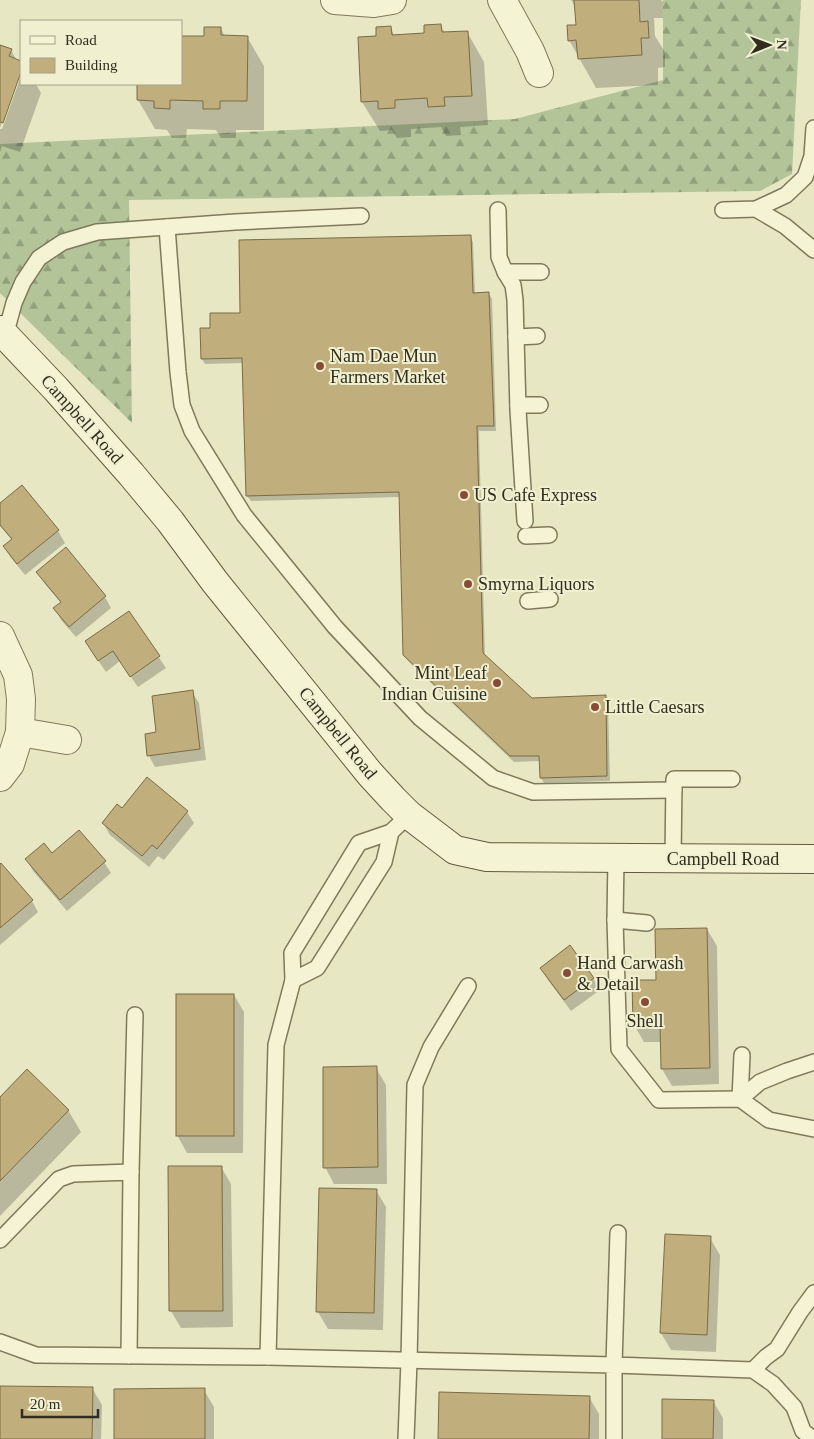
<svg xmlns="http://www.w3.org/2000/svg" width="814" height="1439" viewBox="0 0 814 1439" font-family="Georgia,serif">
	<defs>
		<pattern id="forest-firs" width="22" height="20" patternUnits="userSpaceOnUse" patternTransform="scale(1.25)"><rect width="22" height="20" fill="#b2c498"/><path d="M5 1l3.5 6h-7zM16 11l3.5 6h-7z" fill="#91a07b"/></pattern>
	</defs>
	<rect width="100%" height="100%" fill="#e8e7c3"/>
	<!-- forest -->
	<path fill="url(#forest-firs)" d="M663,0H801L792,174L760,191L129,200L132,423L0,293V144L515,119L663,80Z"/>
	<!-- shadow -->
	<g fill="#0003">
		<path d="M571,0H661L663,2V18H654L655,36L665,52V67L658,68V85L596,88L569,40L577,26L576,8Z"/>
		<path d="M440,25L445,33L467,32L484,62L488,125L460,127L461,135L446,136L441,127L411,129V137L397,138L392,130L380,131L362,102L378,37L390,28L395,36L426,34Z"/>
		<path d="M221,28L225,37H247L264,66V130H236V138H221L216,130L187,129L186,138H172L167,130L155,129L138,100V84H181L205,37Z"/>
		<path d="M0,46L11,50L17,61L21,62V75H19L0,128Z"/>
		<path d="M21,76V84H36L41,93L20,152L2,146L0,152V129H2Z"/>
		<path d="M470,236L473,242L475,294H489L492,299L496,431H479L485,657L531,700L605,696L608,702L610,781L544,783L541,778L540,761L514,762L408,661L404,655L400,497L251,501L247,496L243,363L205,364L202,359L211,329L241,314Z"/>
		<path d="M21,486L58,531L65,543L25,575L11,558L4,546L12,540L0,526V504Z"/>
		<path d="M38,572L105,597L111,608L76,637L61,620L55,608L61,603L45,584Z"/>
		<path d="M128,612L166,668L138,687L120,661L106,672L93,653Z"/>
		<path d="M192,692L199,703L206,760L155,767L149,756L158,733Z"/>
		<path d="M148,779L187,812L194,823L164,860L158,856L149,867L110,835L103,823L123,810Z"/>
		<path d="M52,855L104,862L111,873L67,911L33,871L27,859Z"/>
		<path d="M0,866L32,901L38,912L0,945Z"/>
		<path d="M707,929L717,946L719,1084L672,1086L662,1069V1042H644L634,1025L657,981Z"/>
		<path d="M541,968L593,978L600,990L571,1011L548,980Z"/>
		<path d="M234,995L244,1012L243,1153H187L177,1135Z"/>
		<path d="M376,1068L386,1085L387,1184H334L325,1167Z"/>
		<path d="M0,1099L68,1110L81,1132L0,1216Z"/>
		<path d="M221,1167L231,1184L233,1327L181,1328L171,1311L169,1168Z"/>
		<path d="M376,1190L386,1207L383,1330L328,1329L318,1312Z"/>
		<path d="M710,1238L720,1255L716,1352L671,1350L661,1333Z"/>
		<path d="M0,1387L92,1388L102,1405L101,1439H0Z"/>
		<path d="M204,1390L214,1407V1439H116Z"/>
		<path d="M589,1397L599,1414V1439H439Z"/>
		<path d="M713,1401L723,1418V1439H663Z"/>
	</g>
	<!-- building -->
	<g fill="#c1ae7d" stroke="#7b6b45">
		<path d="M574,0H639L640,22L648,21L649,38H641L642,55L578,59L576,40L568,41L567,25H576Z"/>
		<path d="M441,24L442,32L468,31L472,96L444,97L445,106L428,107L427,98L395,100V108L378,109V101L361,102L358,37L376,36V27L391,26L392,35L424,33V25Z"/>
		<path d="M204,27H221V35L248,36L247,101H220V109H203V101L170,100V109L154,108V101L137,100V84H181V36H204Z"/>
		<path d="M0,45L12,49L9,56L21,61V72L3,123L0,122Z"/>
		<path d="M471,235L473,293L489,292L494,426H477L483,653L532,698L606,695L607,776L540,778L539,756H510L403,655L399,492L246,496L242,358L201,359L200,328H210V313H240L239,240Z"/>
		<path d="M22,485L59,530L17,564L3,546L12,539L0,525V503Z"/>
		<path d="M66,547L106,596L69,627L53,608L61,602L36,572Z"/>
		<path d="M129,611L160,656L130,677L113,651L98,661L85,641Z"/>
		<path d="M193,690L200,749L147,756L145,734L156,732L152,696Z"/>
		<path d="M147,777L188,811L157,849L152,845L142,856L102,823L117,804L122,808Z"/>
		<path d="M79,830L106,861L60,900L25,859L44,843L52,853Z"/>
		<path d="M1,863L33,900L0,928V864Z"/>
		<path d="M707,928L710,1068L661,1069L660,1025L633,1026L632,980H656L655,929Z"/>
		<path d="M570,945L594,978L564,1000L540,968Z"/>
		<rect x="176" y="994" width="58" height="142"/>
		<path d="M377,1066L378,1167L323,1168V1067Z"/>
		<path d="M27,1069L69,1110L0,1181V1097Z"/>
		<path d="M168,1166H222L223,1311H169Z"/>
		<path d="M319,1188L377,1189L374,1313L316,1312Z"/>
		<path d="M665,1234L711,1236L707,1335L660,1333Z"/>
		<path d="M0,1386L93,1387L92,1439H0Z"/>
		<path d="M205,1388V1439H114V1389Z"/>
		<path d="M439,1392L590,1396L589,1439H438Z"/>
		<path d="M662,1399L714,1400L713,1439H662Z"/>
	</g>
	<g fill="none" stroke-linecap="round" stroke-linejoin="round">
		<!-- lane casing -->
		<g stroke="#7f795c" stroke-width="18">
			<g id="lane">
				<path d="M756,209L785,226L814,250"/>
				<path d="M498,210L499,257L505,272L513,285L515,300L518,410L525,521"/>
				<path d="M723,210L756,209L786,195L805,177L812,156L814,128"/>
				<path d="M167,227L178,372L182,405L192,431L244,515L335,627L420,718L493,778L533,792L674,790"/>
				<path d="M505,272H541"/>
				<path d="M5,336L14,303L23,282L39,258L63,242L97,232L235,222L361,216"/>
				<path d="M516,337L537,336"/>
				<path d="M518,405H540"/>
				<path d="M526,536L549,535"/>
				<path d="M528,601L550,599"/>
				<path d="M391,832L384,862L317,968L293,980L292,953L359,843L391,832L409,815"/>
				<path d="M616,858L615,920L619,1049L659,1100L740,1099L769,1120L814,1129"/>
				<path d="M673,859L674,779H732"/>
				<path d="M615,920L647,923"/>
				<path d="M740,1099L760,1082L787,1071L814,1062"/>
				<path d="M740,1099L742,1055"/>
				<path d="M131,1172L135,1015"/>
				<path d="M618,1233L614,1365L753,1370L773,1384L794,1407L803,1431L813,1439"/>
				<path d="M0,1240L59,1179L73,1174L131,1172L129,1356"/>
				<path d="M0,1342L36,1355L268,1357L276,1045L293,980"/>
				<path d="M268,1357L614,1365V1439"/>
				<path d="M753,1370L766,1357L777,1349L800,1312L814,1293"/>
				<path d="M406,1439L409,1361L415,1085L431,1047L468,986"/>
			</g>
		</g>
		<!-- street casing -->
		<g stroke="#7f795c" stroke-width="30">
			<g id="street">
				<path d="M335,0L374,3L392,0"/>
				<path d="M502,0L530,51L539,73"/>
				<path d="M0,636L18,675L21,699L20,732L10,764L0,777"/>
				<path d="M20,732L67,740"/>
			</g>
		</g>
		<!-- secondary casing -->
		<g stroke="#615a3f" stroke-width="30">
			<path id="secondary" d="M0,330L56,389L131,474L170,521L215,582L370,774L393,799L409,815L455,850L487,857L814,859"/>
		</g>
		<!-- lane -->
		<use href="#lane" stroke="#f4f4d4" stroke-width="15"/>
		<!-- street -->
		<use href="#street" stroke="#f4f4d4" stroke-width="28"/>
		<!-- secondary -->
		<use href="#secondary" stroke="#f4f4d4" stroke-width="28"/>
	</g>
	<!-- markers -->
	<g fill="#874c33" stroke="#f0f0d1" stroke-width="2">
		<circle cx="320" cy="366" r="5"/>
		<circle cx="464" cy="495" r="5"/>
		<circle cx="468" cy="584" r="5"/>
		<circle cx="497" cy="683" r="5"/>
		<circle cx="595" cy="707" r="5"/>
		<circle cx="567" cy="973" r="5"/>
		<circle cx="645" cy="1002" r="5"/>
	</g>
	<g text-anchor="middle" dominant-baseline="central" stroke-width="4" stroke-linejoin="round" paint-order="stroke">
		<!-- poi labels -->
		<g font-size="18" fill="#312d1e" stroke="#f0f0d1" text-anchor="start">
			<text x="330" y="356">Nam Dae Mun<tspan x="330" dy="21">Farmers Market</tspan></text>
			<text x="474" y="495">US Cafe Express</text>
			<text x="478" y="584">Smyrna Liquors</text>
			<text x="487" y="673" text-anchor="end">Mint Leaf<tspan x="487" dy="21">Indian Cuisine</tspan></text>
			<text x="605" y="707">Little Caesars</text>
			<text x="577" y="963">Hand Carwash<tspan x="577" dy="21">&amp; Detail</tspan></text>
			<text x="645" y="1021" text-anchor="middle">Shell</text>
		</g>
		<!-- street labels -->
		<g font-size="18" fill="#312d1e" stroke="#f0f0d1">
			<text transform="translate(82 419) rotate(48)">Campbell Road</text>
			<text transform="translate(338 733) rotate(51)">Campbell Road</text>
			<text x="723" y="859">Campbell Road</text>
		</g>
	</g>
	<!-- legend -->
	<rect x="20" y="20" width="162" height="65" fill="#f0f0d1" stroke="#a4a289"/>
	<rect x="30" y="36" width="25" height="8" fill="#f4f4d4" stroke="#a4a289"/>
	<text x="65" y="45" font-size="15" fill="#312d1e">Road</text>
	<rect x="30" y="58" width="25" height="15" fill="#c1ae7d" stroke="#a4a289"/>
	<text x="65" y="70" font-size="15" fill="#312d1e">Building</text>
	<!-- north arrow -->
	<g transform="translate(769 45) rotate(89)" stroke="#f0f0d1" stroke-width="4" paint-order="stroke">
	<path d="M0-4L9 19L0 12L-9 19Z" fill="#312d1e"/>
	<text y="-8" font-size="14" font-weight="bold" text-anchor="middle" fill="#312d1e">N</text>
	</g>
	<!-- scale -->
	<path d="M22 1409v8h76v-8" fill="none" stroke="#312d1e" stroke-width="2.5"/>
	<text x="30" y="1409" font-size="15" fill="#312d1e" stroke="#f0f0d1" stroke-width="4" paint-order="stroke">20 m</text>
</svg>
